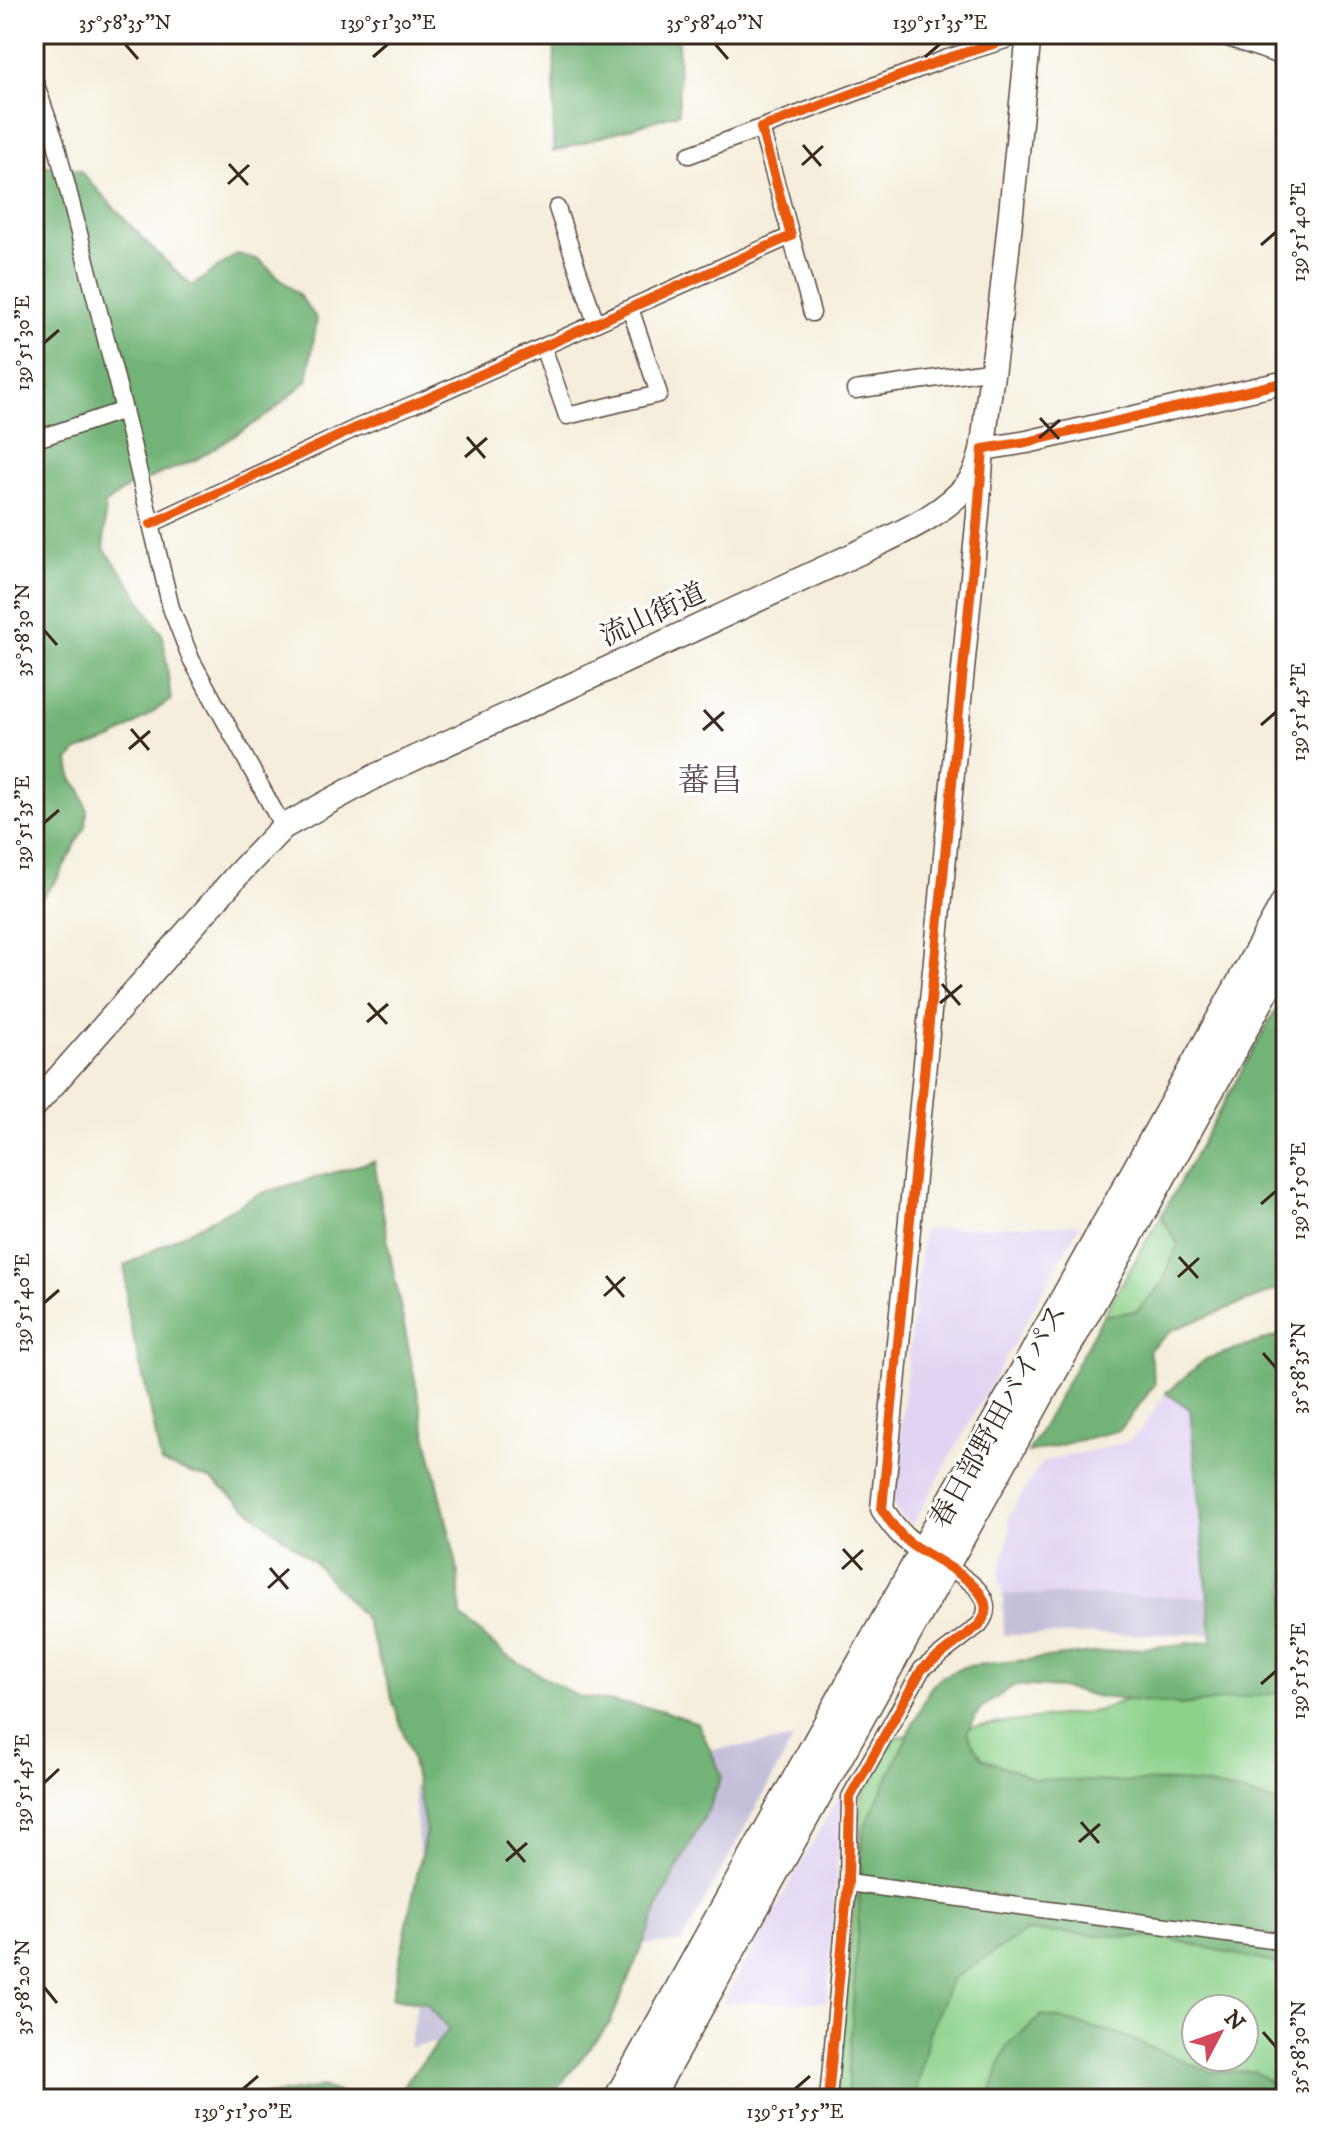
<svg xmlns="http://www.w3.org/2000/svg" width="1320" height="2133" viewBox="0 0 1320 2133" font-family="'IM FELL DW Pica','Noto Serif JP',serif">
	<rect width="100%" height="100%" fill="#fff"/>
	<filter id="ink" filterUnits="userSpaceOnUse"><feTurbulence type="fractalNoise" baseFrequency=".0125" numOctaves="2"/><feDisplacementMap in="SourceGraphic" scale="16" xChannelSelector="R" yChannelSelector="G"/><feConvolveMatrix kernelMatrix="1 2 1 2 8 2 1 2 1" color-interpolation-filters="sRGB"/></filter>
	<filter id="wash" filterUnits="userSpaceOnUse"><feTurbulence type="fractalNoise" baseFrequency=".006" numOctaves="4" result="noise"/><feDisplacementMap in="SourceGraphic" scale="32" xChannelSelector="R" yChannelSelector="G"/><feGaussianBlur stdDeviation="1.8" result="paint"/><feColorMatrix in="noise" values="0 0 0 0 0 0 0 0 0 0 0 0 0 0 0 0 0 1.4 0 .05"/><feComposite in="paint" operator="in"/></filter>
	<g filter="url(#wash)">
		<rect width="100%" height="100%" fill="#f5eedc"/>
		<!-- built -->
		<g fill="#e2d4f3">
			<path d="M1080,1224L913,1524L906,1520L898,1513L894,1506L893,1493L923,1229Z"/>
			<path d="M1166,1393L1190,1409L1208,1597L1003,1594L999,1577L1010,1531L1008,1518L1035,1472L1043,1462L1128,1442L1141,1430Z"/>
			<path d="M842,1790L827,2002L723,2003Z"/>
		</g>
		<!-- industrial -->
		<g fill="#c5c0da">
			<path d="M1003,1594L1208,1597L1212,1634L1004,1635Z"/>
			<path d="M793,1740L682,1942L466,1955L456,2040L409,2047L428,1944L413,1786Z"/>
		</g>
		<!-- green -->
		<g fill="#8dd28b" stroke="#647e54" stroke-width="2" fill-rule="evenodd">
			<path d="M1161,1216L1178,1244L1162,1284L1137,1311L1103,1316Z"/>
			<path d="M1286,1638V1933L860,1877L858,1875L862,1796L895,1737L1097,1711Z"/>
			<path d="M862,1893L1286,1945V2099H836L855,1898ZM1196,2009H1244V2057H1196Z"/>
		</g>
		<!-- forest -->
		<g fill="#72b477" stroke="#566f4a" stroke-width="2">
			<path d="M555,34H678L679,113L553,152Z"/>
			<path d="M43,165L80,171L150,246L192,286L237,254L259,260L298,294L317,319L307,381L269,414L197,459L128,487L105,505L104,548L133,588L163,636L171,700L114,738L77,751L69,761L72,779L81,790L87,811L86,825L56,881L34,906V169Z"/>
			<path d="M1275,1011L1286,1018V1286L1172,1330L1149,1350L1155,1384L1120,1430L1028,1453L1103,1316L1137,1311L1162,1284L1178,1244L1161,1216Z"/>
			<path d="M374,1161L391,1260L424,1425L457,1565L461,1617L504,1654L577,1696L661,1710L698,1723L722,1776L709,1808L664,1893L610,2023L549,2099H392L449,2029L426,2003L392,1998L426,1831L411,1756L366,1620L314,1562L212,1480L161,1463L149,1402L127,1311L125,1265L262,1193Z"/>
			<path d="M1286,1333V1692L1182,1705L1100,1697L1061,1688L1015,1685L980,1709L967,1733L982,1758L1035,1779L1113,1782L1178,1781L1228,1789L1286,1805V1966L1169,1939L1027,1931L952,1979L929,2033L915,2099H847L864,1828L930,1688L941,1677L966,1666L1212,1641L1190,1409L1166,1393L1206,1359Z"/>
			<path d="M1042,2015L1116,2033L1210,2072L1254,2071L1286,2094V2099H989L1006,2047Z"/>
			<path d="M322,2087L358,2099H250L252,2097Z"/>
		</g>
	</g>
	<g filter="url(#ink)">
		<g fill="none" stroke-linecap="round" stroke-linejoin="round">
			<!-- street casing -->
			<g stroke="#57473a" stroke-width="19">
				<g id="street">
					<path d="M1082,34L1225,37L1286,58"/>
					<path d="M34,79L56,143L124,410L171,608L191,659L283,827"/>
					<path d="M689,155L761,128"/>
					<path d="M557,208L596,323"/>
					<path d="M791,236L812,313"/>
					<path d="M543,347L567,416L659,394L630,308"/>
					<path d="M855,390L994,370"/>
					<path d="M34,440L124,410"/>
					<path d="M151,524L356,428L426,399L791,236L761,128L948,58L1025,34"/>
					<path d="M848,1883L1286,1942"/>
					<path d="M828,2099L848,1883L850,1797L922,1669L979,1625C1001,1598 966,1578 945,1565"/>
				</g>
			</g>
			<!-- secondary casing -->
			<g stroke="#57473a" stroke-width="25">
				<path id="secondary" d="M936,1560C909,1542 900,1537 882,1509L978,514L983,449L1027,442L1286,382"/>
			</g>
			<!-- primary casing -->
			<g stroke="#57473a" stroke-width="27">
				<path id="primary" d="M34,1106L240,872L283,827L376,776L871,547C904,531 944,514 968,484C985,462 984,430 988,403C1006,280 1016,157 1029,34"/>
			</g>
			<!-- highway casing -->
			<g stroke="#57473a" stroke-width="31">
				<g id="highway">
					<path d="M618,2099L1286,902"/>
					<path d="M648,2099L1286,953"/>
				</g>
			</g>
			<!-- street -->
			<use href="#street" stroke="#fff" stroke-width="16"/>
			<!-- secondary -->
			<use href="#secondary" stroke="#fff" stroke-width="22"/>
			<!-- primary -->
			<use href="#primary" stroke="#fff" stroke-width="24"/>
			<!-- highway -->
			<use href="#highway" stroke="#fff" stroke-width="28"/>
			<!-- cycleway casing -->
			<g stroke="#fff" stroke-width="15">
				<g id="cycleway">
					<path d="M151,524L356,428L426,399L791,236L761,128L948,58L1025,34"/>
					<path d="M828,2099L848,1883L850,1797L922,1669L979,1625C1008,1590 933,1560 910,1543C898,1534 890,1522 882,1509L978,514L983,449L1027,442L1286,382"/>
				</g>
			</g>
			<!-- cycleway -->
			<use href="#cycleway" stroke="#e8590c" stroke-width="10"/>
		</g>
	</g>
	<!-- ticks -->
	<path fill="none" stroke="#3b2a1e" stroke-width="3" d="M125,44L138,59M715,44L728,59M373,57L388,44M925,57L940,44M803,145L821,166M229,164L248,185M802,165L823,146M228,184L249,165M1261,245L1276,232M44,343L59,330M1040,418L1059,439M467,437L485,458M1039,438L1060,420M465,457L487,438M44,630L57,645M704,710L723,731M1261,725L1276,712M131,729L149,750M703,730L724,712M129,749L150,731M44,823L59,810M942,984L960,1005M368,1003L387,1024M940,1003L962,985M367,1022L388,1004M1261,1204L1276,1191M1179,1257L1198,1278M606,1276L624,1297M1178,1277L1199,1258M604,1296L625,1277M44,1303L59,1290M1263,1353L1276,1368M843,1549L862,1570M270,1568L288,1589M842,1569L863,1550M268,1588L289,1569M1261,1684L1276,1671M44,1783L59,1769M1081,1822L1099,1843M507,1841L525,1862M1079,1842L1100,1824M506,1861L527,1843M44,1987L57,2003M1263,2032L1276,2047M243,2089L258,2076M795,2089L810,2076"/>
	<g text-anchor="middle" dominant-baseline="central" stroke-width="6" stroke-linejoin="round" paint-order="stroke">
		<!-- street labels -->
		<g font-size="28" fill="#3b2a1e" stroke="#fff">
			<text transform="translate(653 615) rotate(-25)">流山街道</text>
			<text transform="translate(999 1416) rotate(-61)">春日部野田バイパス</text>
		</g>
		<!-- quarter labels -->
		<g font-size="32" fill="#65515a" stroke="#fff">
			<text x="710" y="782">蕃昌</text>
		</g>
	</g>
	<!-- margin -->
	<rect width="1320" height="2133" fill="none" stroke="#fff" stroke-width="88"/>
	<!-- north arrow -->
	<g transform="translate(1220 2033) rotate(49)"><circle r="38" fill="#ffffff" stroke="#b1aaa5" stroke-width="2"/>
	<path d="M0-6L14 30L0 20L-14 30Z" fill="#d1495b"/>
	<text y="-12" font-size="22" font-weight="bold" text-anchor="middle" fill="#3b2a1e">N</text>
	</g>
	<rect x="44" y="44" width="1232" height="2045" fill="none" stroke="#3b2a1e" stroke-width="3"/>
	<g font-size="20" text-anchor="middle" fill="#3b2a1e">
		<text x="125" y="29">35°58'35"N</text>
		<text x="388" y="29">139°51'30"E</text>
		<text x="715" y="29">35°58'40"N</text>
		<text x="940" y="29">139°51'35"E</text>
		<text transform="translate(1298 232) rotate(-90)" y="7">139°51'40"E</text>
		<text transform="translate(22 343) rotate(-90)" y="7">139°51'30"E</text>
		<text transform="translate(22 630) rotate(-90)" y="7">35°58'30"N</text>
		<text transform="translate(1298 712) rotate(-90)" y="7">139°51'45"E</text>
		<text transform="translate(22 823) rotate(-90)" y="7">139°51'35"E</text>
		<text transform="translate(1298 1191) rotate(-90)" y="7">139°51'50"E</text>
		<text transform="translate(22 1303) rotate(-90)" y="7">139°51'40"E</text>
		<text transform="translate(1298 1368) rotate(-90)" y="7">35°58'35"N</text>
		<text transform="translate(1298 1671) rotate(-90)" y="7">139°51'55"E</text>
		<text transform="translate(22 1783) rotate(-90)" y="7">139°51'45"E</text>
		<text transform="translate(22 1987) rotate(-90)" y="7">35°58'20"N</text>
		<text transform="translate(1298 2047) rotate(-90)" y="7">35°58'30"N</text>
		<text x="243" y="2118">139°51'50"E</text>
		<text x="795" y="2118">139°51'55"E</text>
	</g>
</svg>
